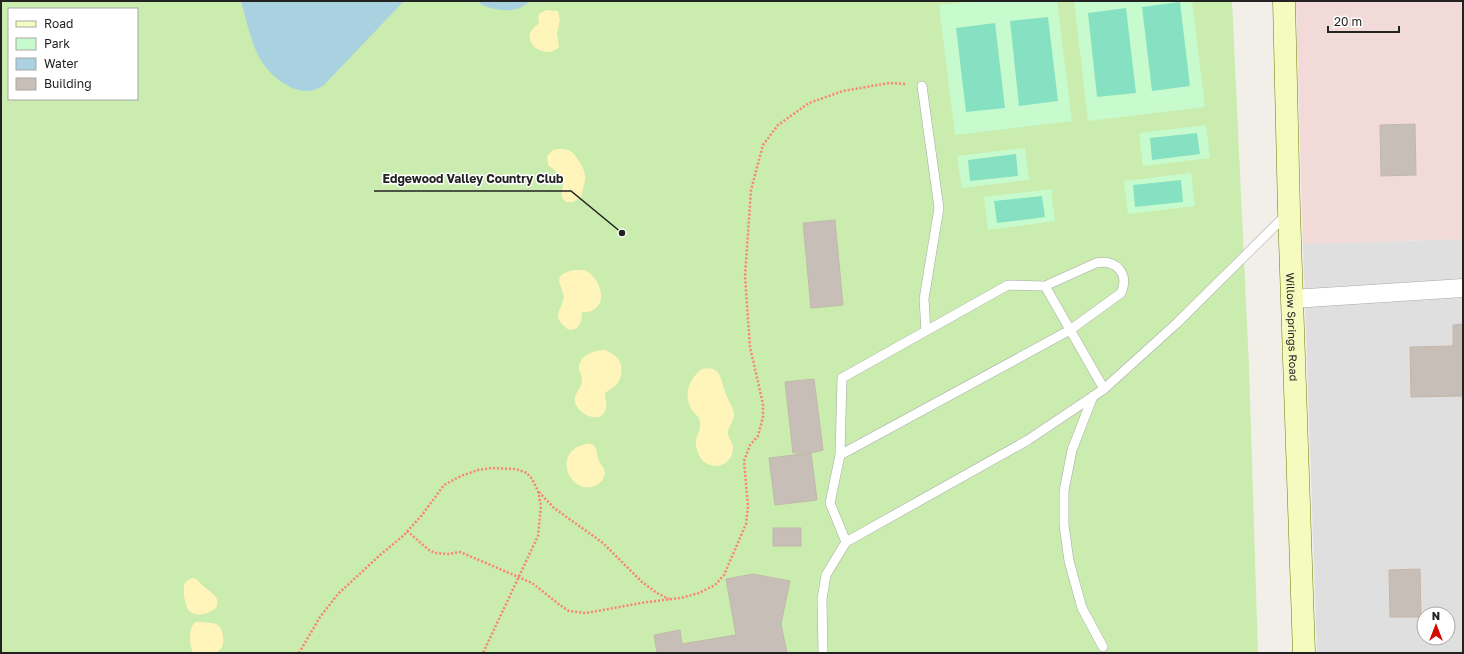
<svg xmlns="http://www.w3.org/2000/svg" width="1464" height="654" viewBox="0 0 1464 654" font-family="'Golos Text',sans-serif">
	<rect width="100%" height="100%" fill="#f2efe9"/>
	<!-- residential -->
	<path fill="#e0dfdf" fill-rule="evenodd" d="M1463,239V653H1317L1303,244ZM1424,614H1448V638H1424Z"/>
	<!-- commercial -->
	<path fill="#f2dad8" d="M1296,1H1463V239L1303,244Z"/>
	<!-- grass -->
	<path fill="#caecaf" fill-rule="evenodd" d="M1,1H1232L1249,367L1258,653H1ZM9,9H137V99H9Z"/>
	<!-- sand -->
	<g fill="#fff4ba">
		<path d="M546,10L558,11L560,21L557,33L559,47C548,59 526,47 530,33C532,29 536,26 539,23L538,17L540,13Z"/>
		<path d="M557,149C561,149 567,149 570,151C575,153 585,169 585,175C586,181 582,190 581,197L573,202H566L562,198C561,191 564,185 563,177L548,165L547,156L553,150Z"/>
		<path d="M574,270C577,270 581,270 584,270C599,275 610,304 591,311C589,312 585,312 582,312L581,322L577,328C572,330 569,331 565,327C552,315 561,311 564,297C561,283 551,275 574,270Z"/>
		<path d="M605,350C610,352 616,356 619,360C623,366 622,380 616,385C613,388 609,390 605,393C605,399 608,405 605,411C599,425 577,413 575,402C573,393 583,387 582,379C582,374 578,371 579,367C580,355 595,350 605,350Z"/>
		<path d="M702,369C723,364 721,384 727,397C729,403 735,409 734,417C733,421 729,426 728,431C727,437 733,442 733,448C733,461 721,469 710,465C700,462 695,450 696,440C697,435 701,428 700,422C700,417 695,414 692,410C683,396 689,378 702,369Z"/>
		<path d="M586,444C598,442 596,453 599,461C600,464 603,466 604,469C607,478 600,485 591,487C570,492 551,452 586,444Z"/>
		<path d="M193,578C198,579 199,582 203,586C210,592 222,597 216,608C210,613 197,618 189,611C186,608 185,600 184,596C184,592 183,587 185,583C187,580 190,579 193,578Z"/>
		<path d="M195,622C201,622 213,622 218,625C223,629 225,642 222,647C221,649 218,651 217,652L193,653C189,644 188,630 195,622Z"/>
	</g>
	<!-- park -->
	<g fill="#c7fbcd">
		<path d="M974,1H1057L1072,121L955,135L939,5Z"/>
		<path d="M1074,1H1192L1205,107L1088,121Z"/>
		<path d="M1206,125L1210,158L1143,166L1139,133Z"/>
		<path d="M1025,148L1029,180L962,188L957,156Z"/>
		<path d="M1191,173L1195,206L1128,214L1124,181Z"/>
		<path d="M1051,189L1055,221L988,230L984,197Z"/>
	</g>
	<!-- pitch -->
	<g fill="#86e1c2">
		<path d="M1180,2L1190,86L1152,91L1142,7Z"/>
		<path d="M1126,8L1136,93L1097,97L1088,13Z"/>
		<path d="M1048,17L1058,101L1019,106L1010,21Z"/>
		<path d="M995,23L1005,108L966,112L956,28Z"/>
		<path d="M1197,133L1200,154L1152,160L1150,138Z"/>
		<path d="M1016,154L1018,176L970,181L968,160Z"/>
		<path d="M1181,180L1183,202L1135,207L1133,185Z"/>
		<path d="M1042,196L1045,217L997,223L994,201Z"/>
	</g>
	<!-- water -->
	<g fill="#a9d1e0">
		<path d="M241,1H404L323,86C318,88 313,91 308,91C287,91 267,73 258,55C250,38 246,19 241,1Z"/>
		<path d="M477,1H530C526,4 521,8 517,9C505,12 485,9 477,1Z"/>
	</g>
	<!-- building -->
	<g fill="#c7bfb7" stroke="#c4b7aa">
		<path d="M1415,124L1416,175L1381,176L1380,125Z"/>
		<path d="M835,220L843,305L811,308L803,223Z"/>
		<path d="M1463,324V396L1411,397L1410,347L1453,346V325Z"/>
		<path d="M814,379L823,450L811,453H793L785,382Z"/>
		<path d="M811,453L817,500L775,505L769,458Z"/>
		<rect x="773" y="528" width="28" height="18"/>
		<path d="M1420,569L1421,617H1390L1389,570Z"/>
		<path d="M753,574L790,581L781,624L787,653H657L654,635L680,630L682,644L736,635L726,579Z"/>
	</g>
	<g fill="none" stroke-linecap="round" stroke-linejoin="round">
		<!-- lane casing -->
		<g stroke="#a9a9a9" stroke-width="10">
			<g id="lane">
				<path d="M922,86L939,208L924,299L926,331"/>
				<path d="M1045,286L1096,263C1116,259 1130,274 1121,293L1070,330L840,455L842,378L1008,285L1045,286L1104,389"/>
				<path d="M1093,396L1072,450L1064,491V525L1069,561L1082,608L1103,647"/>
				<path d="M840,455L830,503L846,542"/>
				<path d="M823,653L822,599L826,575L846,542L1028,440L1104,389L1177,323L1287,214"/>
			</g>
		</g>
		<!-- street casing -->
		<g stroke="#a9a9a9" stroke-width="19">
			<path id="street" d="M1292,299L1463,288"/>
		</g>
		<!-- secondary casing -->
		<g stroke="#6c7f03" stroke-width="23">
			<g id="secondary">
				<path id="s1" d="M1284,1L1289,211L1304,653"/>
			</g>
		</g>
		<!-- path -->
		<g stroke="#fc836f" stroke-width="2.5" stroke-dasharray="2 2" stroke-linecap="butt">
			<path d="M539,492L554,508L603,543L642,582L657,593L669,599"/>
			<path d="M407,531L429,550L435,553L448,554L460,552L486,563L532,583L560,605L569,611L586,613L647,602L681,598L699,593L715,585L724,575L746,524L748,506L744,461L750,445L758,436L763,417V404L750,347L745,276L751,190L763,145L778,125L809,103L843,91L889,83L906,84"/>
			<path d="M299,653L320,617L338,594L380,555L403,536L422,515L444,485L461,476L478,470L492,468L516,469L527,473L532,479L538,491L541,506L538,536L483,653"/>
		</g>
		<!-- lane -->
		<use href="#lane" stroke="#fff" stroke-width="9"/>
		<!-- street -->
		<use href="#street" stroke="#fff" stroke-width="18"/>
		<!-- secondary -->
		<use href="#secondary" stroke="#f5fbbe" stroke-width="22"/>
	</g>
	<g text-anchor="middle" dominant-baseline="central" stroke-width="3" stroke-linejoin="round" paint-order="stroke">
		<!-- street labels -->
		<g font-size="11" fill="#222" stroke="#fff">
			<text stroke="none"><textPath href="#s1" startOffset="326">Willow Springs Road</textPath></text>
		</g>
	</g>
	<!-- callouts -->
	<path fill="none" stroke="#222" stroke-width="1.5" d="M622 233L571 191H374"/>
	<circle fill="#222" stroke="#fff" stroke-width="1.5" cx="622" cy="233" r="4"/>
	<g font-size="12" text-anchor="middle" font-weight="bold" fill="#222" stroke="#fff" stroke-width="3" stroke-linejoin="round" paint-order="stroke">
		<text x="473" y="183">Edgewood Valley Country Club</text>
	</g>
	<!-- border -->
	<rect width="1464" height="654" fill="none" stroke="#222222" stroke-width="4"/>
	<!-- legend -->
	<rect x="8" y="8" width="130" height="92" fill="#ffffff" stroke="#a7a7a7"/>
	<rect x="16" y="21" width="20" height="6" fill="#f5fbbe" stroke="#a7a7a7"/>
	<text x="44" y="28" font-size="12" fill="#222222">Road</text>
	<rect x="16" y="38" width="20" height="12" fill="#c7fbcd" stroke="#a7a7a7"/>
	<text x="44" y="48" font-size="12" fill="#222222">Park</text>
	<rect x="16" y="58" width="20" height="12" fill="#a9d1e0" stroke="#a7a7a7"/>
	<text x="44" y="68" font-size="12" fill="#222222">Water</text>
	<rect x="16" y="78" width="20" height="12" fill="#c7bfb7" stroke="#a7a7a7"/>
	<text x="44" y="88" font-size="12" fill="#222222">Building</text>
	<!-- north arrow -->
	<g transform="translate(1436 626)"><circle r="19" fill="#ffffff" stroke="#a7a7a7"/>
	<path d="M0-3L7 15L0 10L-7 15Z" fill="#d40900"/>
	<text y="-6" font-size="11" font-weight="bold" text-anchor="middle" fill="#222222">N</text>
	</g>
	<!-- scale -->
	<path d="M1328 26v6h71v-6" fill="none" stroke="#222222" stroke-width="2"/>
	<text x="1334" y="26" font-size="12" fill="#222222" stroke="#ffffff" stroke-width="3" paint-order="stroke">20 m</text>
</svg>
